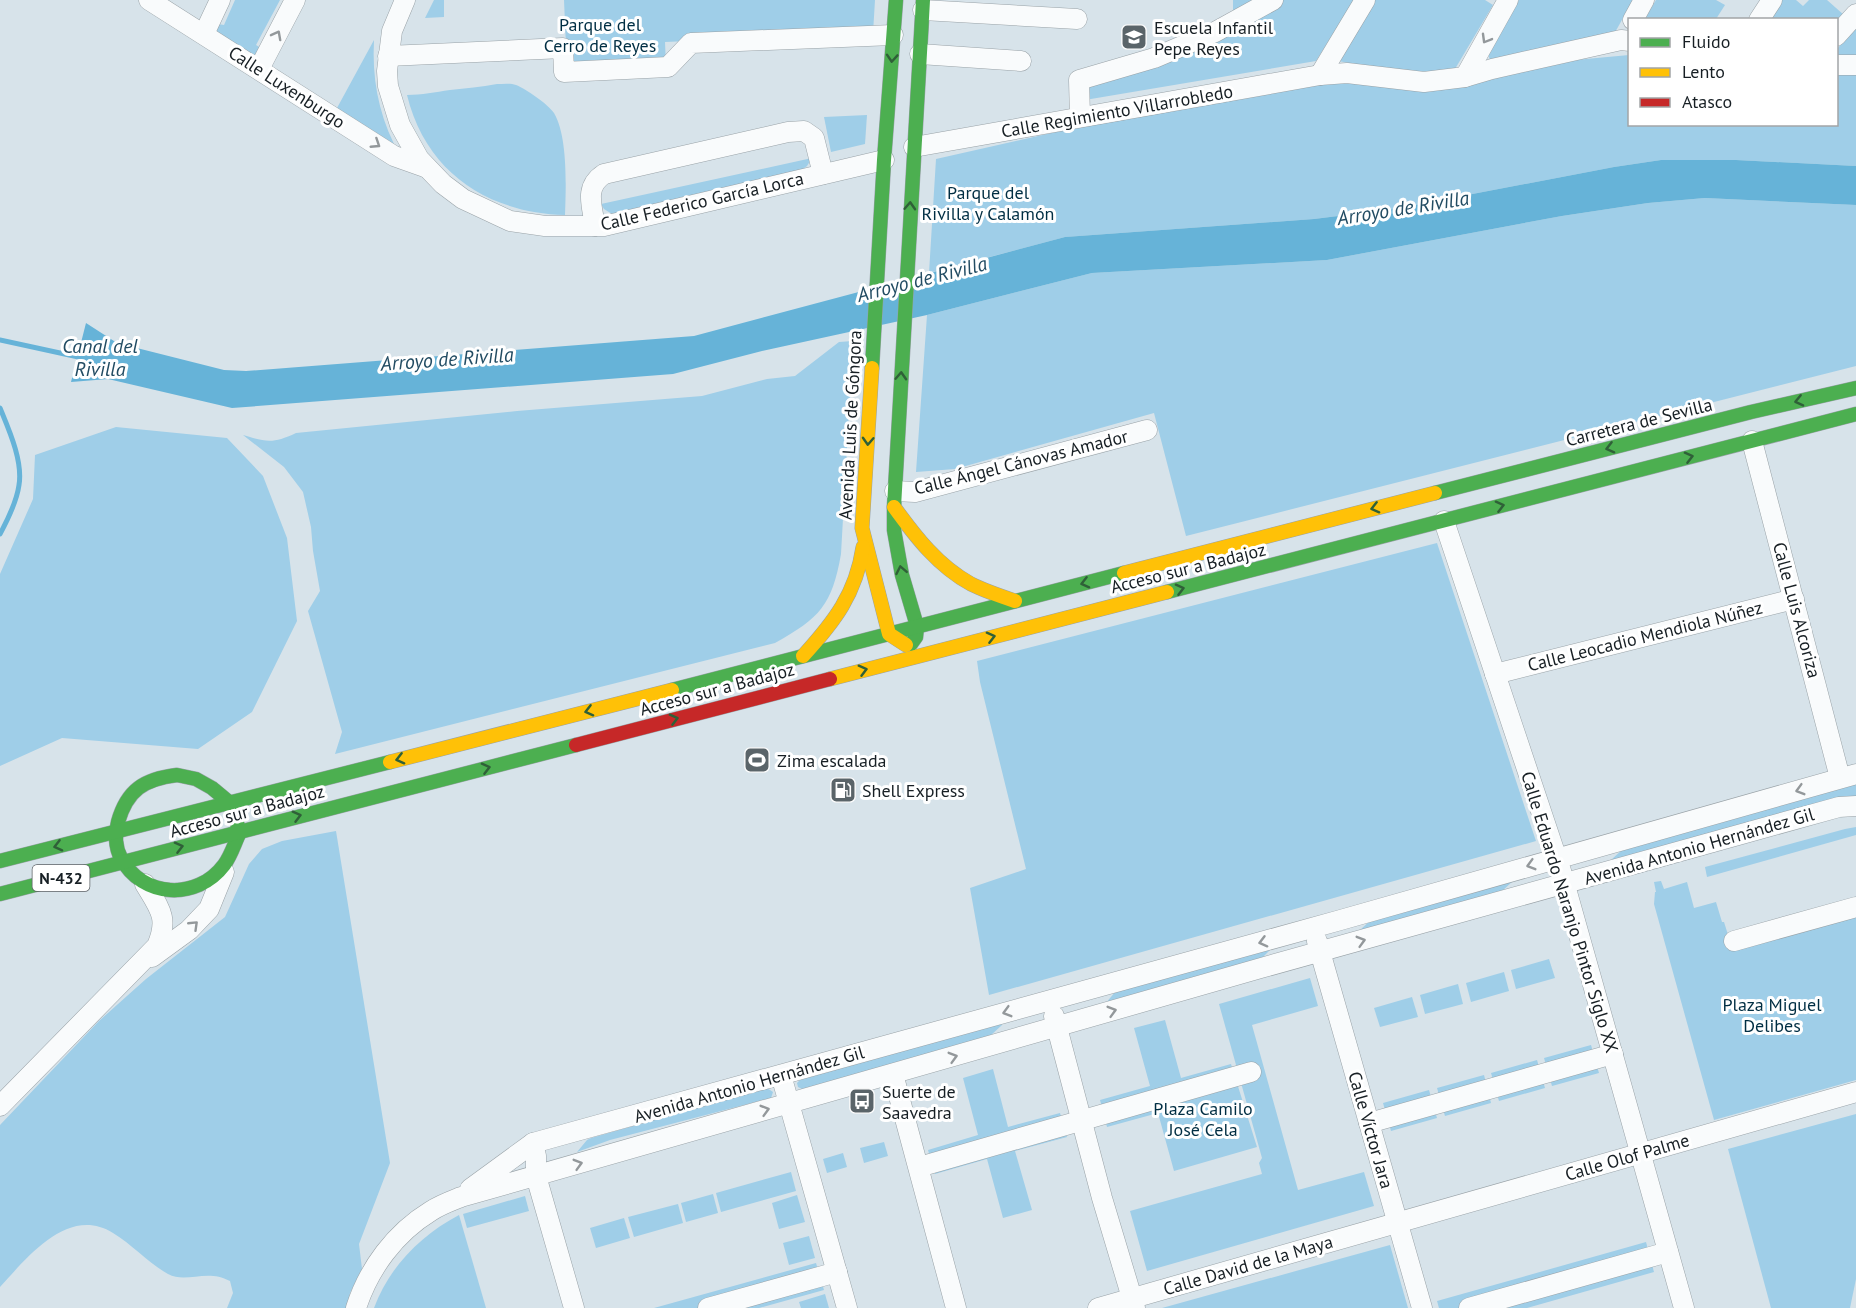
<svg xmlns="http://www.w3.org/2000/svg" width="1856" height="1308" viewBox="0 0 1856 1308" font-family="'PT Sans',sans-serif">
	<rect width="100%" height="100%" fill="#d7e3ea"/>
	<!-- green -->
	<g fill="#9fcee8">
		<path d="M235,0H280L256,45L261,48L256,59L217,38L214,29L218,24L224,25Z"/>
		<path d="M434,0H444V17L425,18Z"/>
		<path d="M564,0H875L873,33L665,42L666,66L567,70Z"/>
		<path d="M1233,0H1354L1316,61L1079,101L1082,72C1134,57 1184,38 1233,12Z"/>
		<path d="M1375,0H1485L1493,5L1452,74L1389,70L1338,61Z"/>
		<path d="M1519,0H1633L1613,36L1490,60L1488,54L1489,51Z"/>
		<path d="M1656,0H1716L1725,5L1716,19H1645Z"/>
		<path d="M1781,0H1796L1803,6L1809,0H1827L1844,15L1837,23L1836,20H1769Z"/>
		<path d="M1856,27V59L1837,56V49Z"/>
		<path d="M374,40C372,77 378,111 394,144L337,108Z"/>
		<path d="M1629,55L1630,124H1836L1837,72L1856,73V166L1736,160H1661L1614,167L1394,209L1314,219L1065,237L929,273L936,159L1060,131L1326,83Z"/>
		<path d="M497,84C503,84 510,83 516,85C526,89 548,104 554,113C568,137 566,187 565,215C489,213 426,173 407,95C422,95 435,92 450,90C466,88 481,87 497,84Z"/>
		<path d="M867,115L865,144L831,152L824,117Z"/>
		<path d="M812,158L807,166L803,169L612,214L604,209L601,204Z"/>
		<path d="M1705,198L1856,205V366L1186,536L1154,413L955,469L916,472L927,315L1092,273L1327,260L1562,216L1648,203Z"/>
		<path d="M853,341L841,554C832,605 820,618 775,643L335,754L342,732L308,611L320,591L313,551L311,527L303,492L284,467L243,435C266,442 273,444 296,433L517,411L702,396L767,379L795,376L839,342Z"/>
		<path d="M116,427L227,438L263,476L287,538L297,621L252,712L198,749L62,738L0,766V574L33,499L35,455Z"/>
		<path d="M1437,543L1536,841L989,995L970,888L1026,869L980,682L977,661Z"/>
		<path d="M1856,783V798L1612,861V859L1622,850Z"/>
		<path d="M1856,827V835L1707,877L1705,867L1845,829Z"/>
		<path d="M336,831L390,1163L359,1244L362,1269L350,1293L347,1308H227L233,1293L230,1281C206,1268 187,1284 168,1274C148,1263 133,1245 113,1233C68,1205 27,1258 0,1287V1125L99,1021L146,979L225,917L249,864L262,849L282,841Z"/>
		<path d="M1513,881L1501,892L1361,932L1360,930L1371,920Z"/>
		<path d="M1661,881L1664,889L1687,882L1694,908L1716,902L1722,922H1724L1729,938L1856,903V1080L1714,1120L1654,904L1655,892H1656L1654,882Z"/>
		<path d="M1272,948L1261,959L1106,1003L1115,992Z"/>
		<path d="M1549,959L1555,978L1516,989L1511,970Z"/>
		<path d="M1504,972L1509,991L1471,1002L1466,983Z"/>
		<path d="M1310,978L1318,1006L1252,1025L1298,1190L1364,1172L1374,1206L1147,1271L1130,1211L1262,1174L1259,1163L1262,1158L1219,1004Z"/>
		<path d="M1458,984L1463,1004L1425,1014L1420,995Z"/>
		<path d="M1412,997L1418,1017L1380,1027L1374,1008Z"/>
		<path d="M1165,1020L1181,1078L1231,1064L1257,1147L1174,1171L1158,1113L1107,1127L1100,1100L1150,1086L1134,1028Z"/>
		<path d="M1001,1023L1002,1025L990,1036L802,1089L798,1087L797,1083L800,1080Z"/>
		<path d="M1591,1045L1599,1073L1552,1086L1544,1058Z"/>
		<path d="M1537,1060L1545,1088L1499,1101L1491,1073Z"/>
		<path d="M993,1069L1008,1127L1060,1113L1067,1137L1015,1151L1032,1210L1003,1218L987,1159L935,1174L928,1150L978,1135L963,1078Z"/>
		<path d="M1484,1075L1491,1103L1445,1116L1437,1088Z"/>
		<path d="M767,1088L773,1092L771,1098L610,1140L577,1152L587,1140L591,1138Z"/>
		<path d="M1429,1090L1437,1118L1391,1131L1383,1103Z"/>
		<path d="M1856,1114V1279L1850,1308H1771L1728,1149Z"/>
		<path d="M884,1142L888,1156L864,1163L860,1148Z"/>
		<path d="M843,1153L847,1167L827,1173L823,1159Z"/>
		<path d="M791,1172L796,1191L721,1212L716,1193Z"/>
		<path d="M713,1194L718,1213L686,1222L681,1203Z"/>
		<path d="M797,1195L805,1222L779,1229L772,1203Z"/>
		<path d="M525,1196L529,1211L467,1228L463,1214Z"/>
		<path d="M678,1204L683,1223L634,1237L628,1217Z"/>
		<path d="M459,1215L486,1308H374C389,1267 421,1235 459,1215Z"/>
		<path d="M624,1218L630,1238L596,1248L590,1228Z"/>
		<path d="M809,1236L815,1258L789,1265L783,1243Z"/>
		<path d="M1646,1242L1654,1272L1527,1308H1439L1437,1301Z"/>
		<path d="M1390,1245L1408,1308H1162Z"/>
		<path d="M816,1263L824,1290L759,1308H654Z"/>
		<path d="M825,1294L829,1308H801L799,1302Z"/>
	</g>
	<!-- water -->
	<path fill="#66b3d8" d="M1661,160H1736L1856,166V205L1705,198L1648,203L1562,216L1327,260L1092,273L927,315L762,351L673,374L232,408L108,379L71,382L86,323L117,343L224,370L246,371L694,336L1065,237L1314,219L1394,209L1614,167Z"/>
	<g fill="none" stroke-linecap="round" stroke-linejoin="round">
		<!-- stream -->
		<g stroke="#66b3d8" stroke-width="5">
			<path d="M0,340L83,358"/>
			<path d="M0,408C9,430 23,461 19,485C17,500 7,521 0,534"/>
		</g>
		<!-- street casing -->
		<g stroke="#99a2a7" stroke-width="21">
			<g id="street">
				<path d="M149,0L394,156L425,167"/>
				<path d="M405,0L392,31L387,71L388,86L400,125L419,159L443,184L463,199L510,221L545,226H604L884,160"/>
				<path d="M923,10L1077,19"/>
				<path d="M1633,20L1644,0"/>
				<path d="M1759,20L1772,0"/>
				<path d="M204,34L220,0"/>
				<path d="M1836,36L1856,14"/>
				<path d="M920,54L1021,61"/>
				<path d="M388,56L563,48L564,72L668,67L691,43L893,35"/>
				<path d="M1836,65H1856"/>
				<path d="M259,69L295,0"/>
				<path d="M1320,75L1365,0"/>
				<path d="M1465,77L1508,0"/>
				<path d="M1080,117L1079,80L1154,58L1215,32L1273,0"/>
				<path d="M914,147L1320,75L1347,73L1424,82L1465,77L1492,69L1621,40L1630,41"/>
				<path d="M595,226C592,205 584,187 604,174L788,132L804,131L814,138L823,174"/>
				<path d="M1752,441L1840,778"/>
				<path d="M895,491L915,492L1147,430"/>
				<path d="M1444,521L1561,871L1684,1308"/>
				<path d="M1495,674L1794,599"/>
				<path d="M1317,941L1422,1308"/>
				<path d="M1734,941L1856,907"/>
				<path d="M152,957L189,930L209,909L224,872"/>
				<path d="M1054,1016L1102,1198L1135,1308"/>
				<path d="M893,1074L956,1308"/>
				<path d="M781,1075L847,1308"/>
				<path d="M0,1106L157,946C169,918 160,909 145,884"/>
				<path d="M1369,1123L1613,1054"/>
				<path d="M533,1143L536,1156V1176L574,1308"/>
				<path d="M919,1167L1251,1072"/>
				<path d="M470,1189L533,1143L1337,921L1856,774"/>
				<path d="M356,1308C369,1268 395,1233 431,1211C440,1205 451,1201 461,1197L1261,968L1839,807L1856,806"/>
				<path d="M708,1308L837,1272"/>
				<path d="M1098,1308L1856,1092"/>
				<path d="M1469,1308L1668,1252"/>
			</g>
		</g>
		<!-- fast casing -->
		<g stroke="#99a2a7" stroke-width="15">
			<g id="fast">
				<path d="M872,368L884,160L896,0"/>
				<path d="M1435,493L1751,412L1856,388"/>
				<path d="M1167,592L1856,414"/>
				<path d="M911,644L916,637L917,626L902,575L894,530V507L923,0"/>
				<path d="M672,690L1124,573"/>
				<path d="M177,775L196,779L212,788L230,803L240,832C235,842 231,856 224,865C197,901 142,898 121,858C115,847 115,833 118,822C127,790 144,779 177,775Z"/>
				<path d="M0,861L390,762"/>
				<path d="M0,894L576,745"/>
			</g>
		</g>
		<!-- slow casing -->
		<g stroke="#99a2a7" stroke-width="15">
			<g id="slow">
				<path d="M872,368L862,528L889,634L906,645"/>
				<path d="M894,507C915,536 938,566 971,584C985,591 1000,596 1015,601"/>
				<path d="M1124,573L1435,493"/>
				<path d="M803,656C834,622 856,594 863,547"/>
				<path d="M830,679L1167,592"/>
				<path d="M390,762L672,690"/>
			</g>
		</g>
		<!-- jam casing -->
		<g stroke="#99a2a7" stroke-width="15">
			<path id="jam" d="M576,745L830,679"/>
		</g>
		<!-- street -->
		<use href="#street" stroke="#f9fbfc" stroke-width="20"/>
		<!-- fast -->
		<use href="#fast" stroke="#4caf50" stroke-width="14"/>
		<!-- slow -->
		<use href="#slow" stroke="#ffc107" stroke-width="14"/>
		<!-- jam -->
		<use href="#jam" stroke="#c62828" stroke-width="14"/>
	</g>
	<!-- one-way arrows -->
	<defs><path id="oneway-chevron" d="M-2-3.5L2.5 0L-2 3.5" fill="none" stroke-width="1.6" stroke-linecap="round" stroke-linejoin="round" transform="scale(1.5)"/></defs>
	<g stroke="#93989b">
		<use href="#oneway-chevron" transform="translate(277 35) rotate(-62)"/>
		<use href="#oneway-chevron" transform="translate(1486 39) rotate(120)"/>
		<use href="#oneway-chevron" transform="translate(376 144) rotate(33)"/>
		<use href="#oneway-chevron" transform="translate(1800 790) rotate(164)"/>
		<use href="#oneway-chevron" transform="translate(1531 865) rotate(164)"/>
		<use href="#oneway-chevron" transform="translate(194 925) rotate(-44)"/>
		<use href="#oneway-chevron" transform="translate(1361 941) rotate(-16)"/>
		<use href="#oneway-chevron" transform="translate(1263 942) rotate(165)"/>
		<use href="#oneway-chevron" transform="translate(1112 1011) rotate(-16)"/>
		<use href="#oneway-chevron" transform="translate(1007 1012) rotate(164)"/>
		<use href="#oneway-chevron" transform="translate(953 1057) rotate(-16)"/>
		<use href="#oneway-chevron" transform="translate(765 1110) rotate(-16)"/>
		<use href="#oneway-chevron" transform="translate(578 1164) rotate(-16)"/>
	</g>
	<g stroke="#2f6038">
		<use href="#oneway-chevron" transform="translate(892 58) rotate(94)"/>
		<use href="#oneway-chevron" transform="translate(910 206) rotate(-87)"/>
		<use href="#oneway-chevron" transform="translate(901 376) rotate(-87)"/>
		<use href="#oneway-chevron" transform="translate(1799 401) rotate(167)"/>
		<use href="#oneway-chevron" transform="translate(868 441) rotate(93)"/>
		<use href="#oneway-chevron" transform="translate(1610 448) rotate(166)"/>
		<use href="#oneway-chevron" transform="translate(1689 457) rotate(-14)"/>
		<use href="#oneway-chevron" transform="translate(1500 506) rotate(-14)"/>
		<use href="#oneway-chevron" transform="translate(1375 508) rotate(166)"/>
		<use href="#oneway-chevron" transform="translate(901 570) rotate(-101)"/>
		<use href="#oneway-chevron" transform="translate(1085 583) rotate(166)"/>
		<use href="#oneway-chevron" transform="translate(1180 589) rotate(-14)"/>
		<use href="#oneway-chevron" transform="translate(991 637) rotate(-14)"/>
		<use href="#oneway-chevron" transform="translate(863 670) rotate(-15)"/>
		<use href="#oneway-chevron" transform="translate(589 711) rotate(166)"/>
		<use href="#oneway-chevron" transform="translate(674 719) rotate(-14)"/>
		<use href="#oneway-chevron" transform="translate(400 759) rotate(166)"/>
		<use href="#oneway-chevron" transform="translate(486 768) rotate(-14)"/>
		<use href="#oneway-chevron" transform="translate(297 816) rotate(-15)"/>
		<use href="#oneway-chevron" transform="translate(58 846) rotate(166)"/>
		<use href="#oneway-chevron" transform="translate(179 847) rotate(-14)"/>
	</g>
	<!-- icons -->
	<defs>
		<g id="school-square" transform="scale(1.35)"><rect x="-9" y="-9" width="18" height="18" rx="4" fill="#5a6469" stroke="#fff"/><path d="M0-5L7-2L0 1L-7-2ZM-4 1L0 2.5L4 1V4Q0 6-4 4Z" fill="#fff"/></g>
		<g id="stadium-square" transform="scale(1.35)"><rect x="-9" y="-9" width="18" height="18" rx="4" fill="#5a6469" stroke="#fff"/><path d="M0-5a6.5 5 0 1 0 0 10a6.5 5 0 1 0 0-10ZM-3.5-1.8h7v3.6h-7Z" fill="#fff"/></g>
		<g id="fuel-square" transform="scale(1.35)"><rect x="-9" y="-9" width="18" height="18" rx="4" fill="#5a6469" stroke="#fff"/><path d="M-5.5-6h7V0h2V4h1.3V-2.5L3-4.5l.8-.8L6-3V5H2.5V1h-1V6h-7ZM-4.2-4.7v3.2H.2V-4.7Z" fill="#fff"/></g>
		<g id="bus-square" transform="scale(1.35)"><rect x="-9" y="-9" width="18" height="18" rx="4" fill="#5a6469" stroke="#fff"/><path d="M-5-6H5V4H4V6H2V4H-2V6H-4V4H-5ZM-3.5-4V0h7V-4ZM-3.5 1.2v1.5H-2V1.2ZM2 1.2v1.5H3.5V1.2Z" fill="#fff"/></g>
	</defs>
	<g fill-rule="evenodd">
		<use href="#school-square" x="1134" y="37"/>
		<use href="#stadium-square" x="757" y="760"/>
		<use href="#fuel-square" x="843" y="790"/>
		<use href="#bus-square" x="862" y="1101"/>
	</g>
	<g text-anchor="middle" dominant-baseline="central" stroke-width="6" stroke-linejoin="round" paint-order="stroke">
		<!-- shield labels -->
		<rect fill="#fff" stroke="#5d6266" stroke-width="1.5" x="32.5" y="865" width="57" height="26" rx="4.5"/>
		<g font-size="16" font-weight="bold" fill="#171f24">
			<text x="61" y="878">N-432</text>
		</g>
		<!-- park labels -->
		<g font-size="18" fill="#002e43" stroke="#fff">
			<text x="600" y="24">Parque del<tspan x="600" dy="21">Cerro de Reyes</tspan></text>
			<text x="988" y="192">Parque del<tspan x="988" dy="21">Rivilla y Calamón</tspan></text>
			<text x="1772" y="1004">Plaza Miguel<tspan x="1772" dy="21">Delibes</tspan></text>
			<text x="1203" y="1108">Plaza Camilo<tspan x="1203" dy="21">José Cela</tspan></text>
		</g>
		<!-- poi labels -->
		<g font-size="18" fill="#171f24" stroke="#fff" text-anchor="start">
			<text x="1154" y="27">Escuela Infantil<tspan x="1154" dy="21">Pepe Reyes</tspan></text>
			<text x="777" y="760">Zima escalada</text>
			<text x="862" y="790">Shell Express</text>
			<text x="882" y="1091">Suerte de<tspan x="882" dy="21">Saavedra</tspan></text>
		</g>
		<!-- street labels -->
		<g font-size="18" fill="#171f24" stroke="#fff">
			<text transform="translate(287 87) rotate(33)">Calle Luxenburgo</text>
			<text transform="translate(1117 111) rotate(-10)">Calle Regimiento Villarrobledo</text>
			<text transform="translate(702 201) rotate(-13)">Calle Federico García Lorca</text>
			<text transform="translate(1639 422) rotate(-14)">Carretera de Sevilla</text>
			<text transform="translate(850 425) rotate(-87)">Avenida Luis de Góngora</text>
			<text transform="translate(1021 462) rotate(-14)">Calle Ángel Cánovas Amador</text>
			<text transform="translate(1188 568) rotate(-14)">Acceso sur a Badajoz</text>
			<text transform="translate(1797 610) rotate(75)">Calle Luis Alcoriza</text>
			<text transform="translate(1645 636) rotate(-14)">Calle Leocadio Mendiola Núñez</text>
			<text transform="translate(717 689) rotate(-15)">Acceso sur a Badajoz</text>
			<text transform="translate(247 811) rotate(-15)">Acceso sur a Badajoz</text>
			<text transform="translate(1699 846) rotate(-16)">Avenida Antonio Hernández Gil</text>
			<text transform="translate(1570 912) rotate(73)">Calle Eduardo Naranjo Pintor Siglo XX</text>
			<text transform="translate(749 1084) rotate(-16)">Avenida Antonio Hernández Gil</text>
			<text transform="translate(1371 1130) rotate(74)">Calle Víctor Jara</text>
			<text transform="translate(1627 1157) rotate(-16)">Calle Olof Palme</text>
			<text transform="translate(1248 1265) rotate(-16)">Calle David de la Maya</text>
		</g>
		<!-- water labels -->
		<g font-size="20" font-style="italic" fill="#224c63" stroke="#fff">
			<text transform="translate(1403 208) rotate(-9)">Arroyo de Rivilla</text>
			<text transform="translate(922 279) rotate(-14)">Arroyo de Rivilla</text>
			<text x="100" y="346">Canal del<tspan x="100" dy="23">Rivilla</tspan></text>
			<text transform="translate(447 359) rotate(-4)">Arroyo de Rivilla</text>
		</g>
	</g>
	<!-- legend -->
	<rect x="1628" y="18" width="210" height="108" fill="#ffffff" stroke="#a2a5a7" stroke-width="1.5"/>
	<rect x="1640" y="38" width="30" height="9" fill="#4caf50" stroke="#a2a5a7" stroke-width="1.5"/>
	<text x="1682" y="48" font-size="18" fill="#171f24">Fluido</text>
	<rect x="1640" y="68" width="30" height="9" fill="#ffc107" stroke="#a2a5a7" stroke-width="1.5"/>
	<text x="1682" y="78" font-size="18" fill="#171f24">Lento</text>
	<rect x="1640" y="98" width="30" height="9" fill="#c62828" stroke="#a2a5a7" stroke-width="1.5"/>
	<text x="1682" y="108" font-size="18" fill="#171f24">Atasco</text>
</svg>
